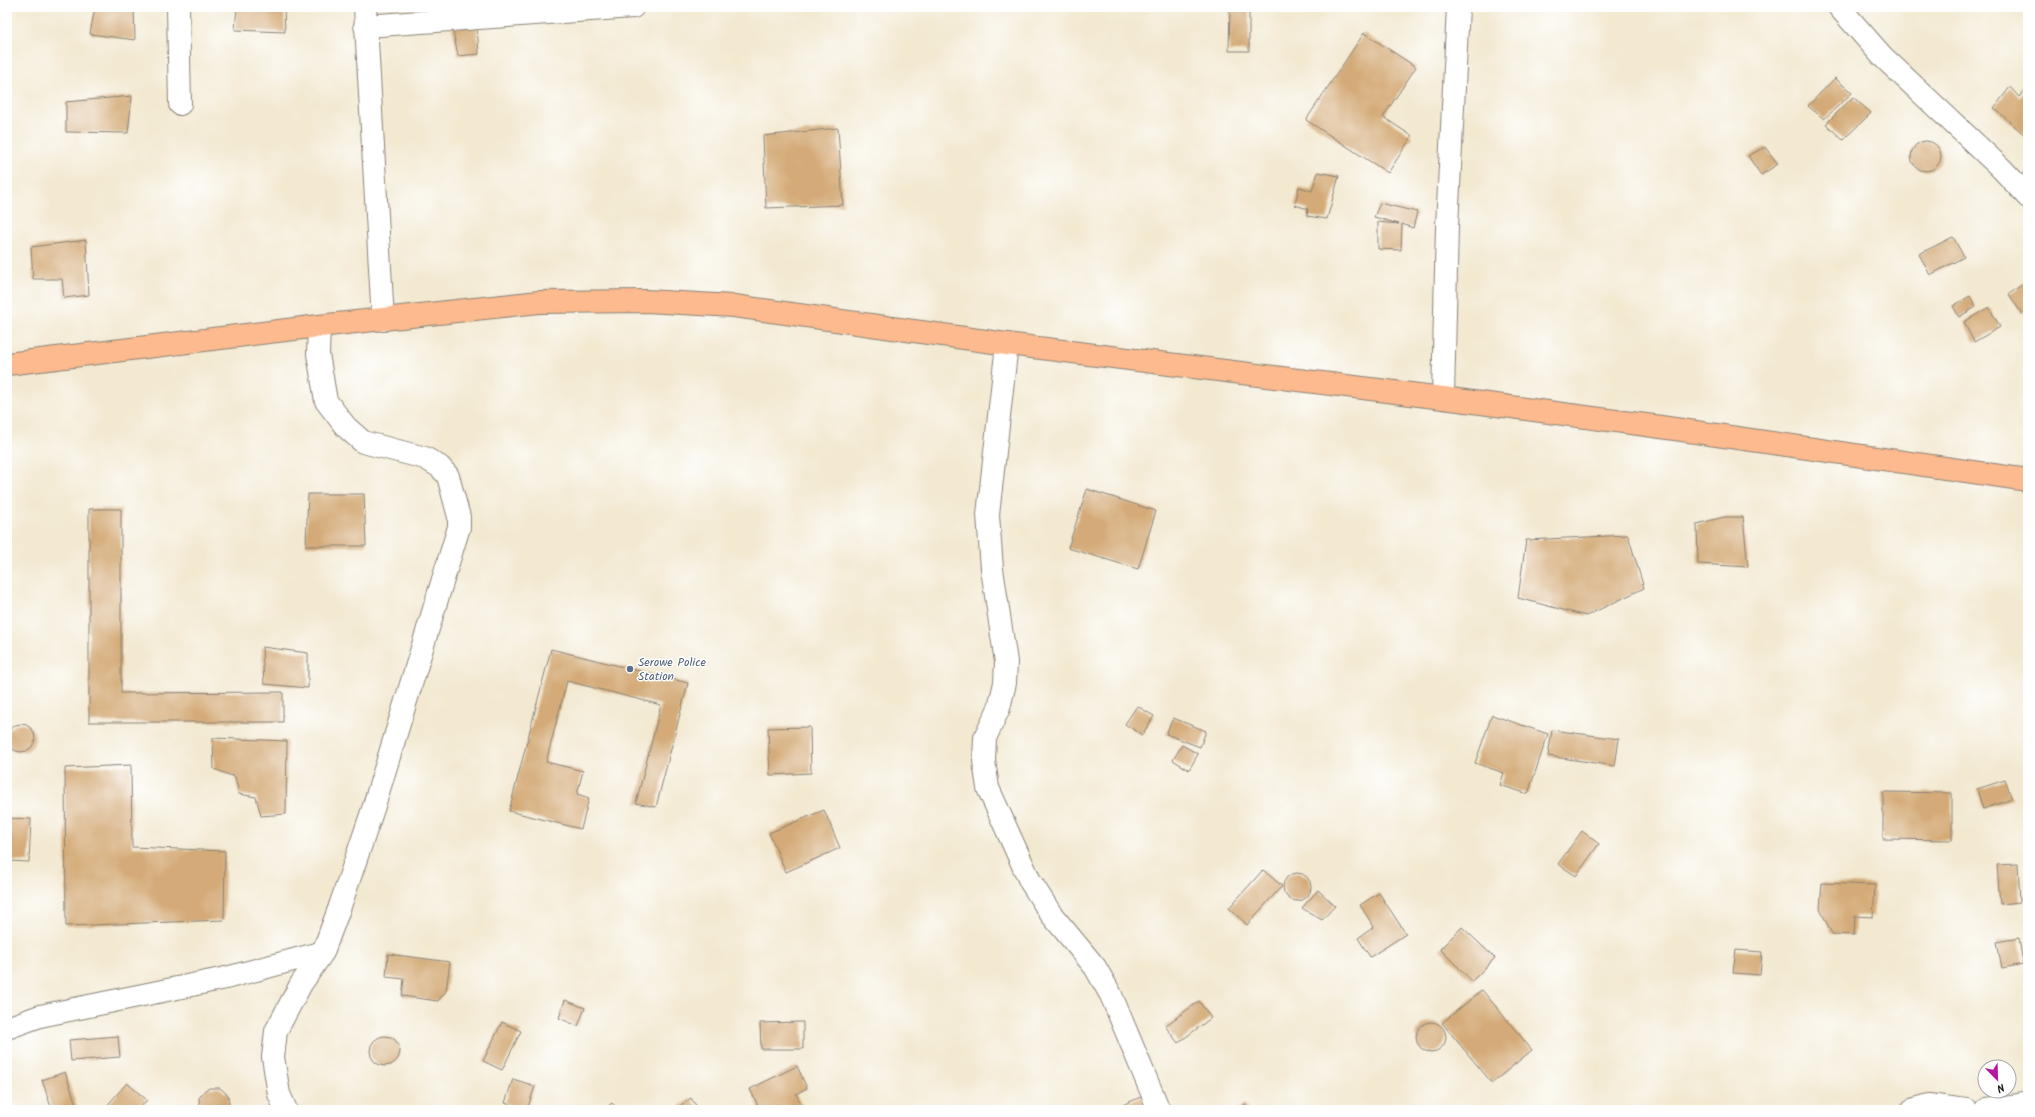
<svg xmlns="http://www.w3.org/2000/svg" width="2035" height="1117" viewBox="0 0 2035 1117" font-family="Kalam,sans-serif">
	<rect width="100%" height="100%" fill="#fff"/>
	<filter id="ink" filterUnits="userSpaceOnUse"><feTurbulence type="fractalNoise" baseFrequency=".025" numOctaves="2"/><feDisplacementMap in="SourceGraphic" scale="8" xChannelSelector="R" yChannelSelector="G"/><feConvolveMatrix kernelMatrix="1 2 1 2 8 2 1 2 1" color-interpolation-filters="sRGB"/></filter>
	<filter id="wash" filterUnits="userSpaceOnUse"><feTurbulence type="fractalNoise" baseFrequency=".012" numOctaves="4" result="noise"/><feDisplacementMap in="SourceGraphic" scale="16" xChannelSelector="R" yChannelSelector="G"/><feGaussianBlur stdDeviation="0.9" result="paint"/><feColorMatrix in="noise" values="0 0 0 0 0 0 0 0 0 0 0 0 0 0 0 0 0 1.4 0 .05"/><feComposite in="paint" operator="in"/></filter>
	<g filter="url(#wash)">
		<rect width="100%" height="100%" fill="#f3e9d1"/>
		<g id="blocks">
			<!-- building -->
			<g fill="#d4ab78">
				<path d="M95,7H134L135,40L90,34Z"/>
				<path d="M237,7H284L285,32L235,30Z"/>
				<path d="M1230,7H1249V51H1229Z"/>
				<path d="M452,26H477L479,54L458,56Z"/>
				<path d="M1364,33L1416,67L1383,117L1412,136L1388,173L1306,120Z"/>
				<path d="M1835,78L1852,93L1824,119L1808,106Z"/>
				<path d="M2010,87L2019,97L2027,88L2028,89L2027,137L1994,108Z"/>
				<path d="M132,96L128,133L66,132V102Z"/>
				<path d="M1853,97L1871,113L1843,140L1826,124Z"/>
				<path d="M838,128L843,205L766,208L763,136Z"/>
				<circle cx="1926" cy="156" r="15"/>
				<path d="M1765,147L1778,164L1761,175L1748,156Z"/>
				<path d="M1318,172L1339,176L1327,219L1307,216L1308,209L1295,205L1299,187L1312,191Z"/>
				<path d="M1380,203L1417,212L1413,228L1402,224L1401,250L1378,249V222L1399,224L1374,217Z"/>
				<path d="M1953,237L1964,257L1930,275L1919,254Z"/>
				<path d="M86,240L89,295L64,298L62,279H33L31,247Z"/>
				<path d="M2026,282L2028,285V310L2022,314L2009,294Z"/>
				<path d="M1970,296L1976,307L1959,317L1953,306Z"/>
				<path d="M1989,307L2000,327L1974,342L1964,322Z"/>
				<path d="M1087,489L1156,511L1138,569L1068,548Z"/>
				<path d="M308,494H364L366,546H306Z"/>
				<path d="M89,509H121V693L283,692V722H89Z"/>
				<path d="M1724,517H1743L1748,567L1698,564L1697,524Z"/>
				<path d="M1628,535L1644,588L1586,616L1518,598L1526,540Z"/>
				<path d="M262,647L308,653V688L264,684Z"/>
				<path d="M551,649L688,683L656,807L636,803L661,705L567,681L546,762L583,771L577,794L589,798L581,829L509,811Z"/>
				<path d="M1137,706L1154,716L1142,735L1125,724Z"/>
				<path d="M1492,715L1548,734L1528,794L1500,785L1504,773L1475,763Z"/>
				<path d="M1173,718L1206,731L1200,747L1166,734Z"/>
				<circle cx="21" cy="738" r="14"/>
				<path d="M810,727L811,773L770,775L768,728Z"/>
				<path d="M1552,730L1619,739L1615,766L1548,756Z"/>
				<path d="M213,738L287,741L286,814L261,816L256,797L239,794L235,777L214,769Z"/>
				<path d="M1182,745L1198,754L1189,770L1173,760Z"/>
				<path d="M131,765L132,847L225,851L224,920L66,926L65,768Z"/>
				<path d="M2005,780L2012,799L1983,809L1977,789Z"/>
				<path d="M1883,792L1952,793V840L1883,839Z"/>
				<path d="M824,810L840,848L786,872L769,833Z"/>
				<path d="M7,818L31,819L29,862L7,861Z"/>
				<path d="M1582,831L1599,844L1576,876L1558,864Z"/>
				<path d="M2018,864L2020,902L2000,904L1997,865Z"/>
				<path d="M1263,870L1282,886L1247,925L1229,908Z"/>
				<circle cx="1297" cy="887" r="14"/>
				<path d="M1822,883L1875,885L1873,917L1855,916L1854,935L1832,934L1820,909Z"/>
				<path d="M1318,890L1335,906L1322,920L1302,908Z"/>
				<path d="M1379,893L1406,934L1370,957L1358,938L1374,927L1360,905Z"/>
				<path d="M1462,927L1495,958L1472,981L1440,949Z"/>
				<path d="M2019,938L2023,964L2002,968L1997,942Z"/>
				<path d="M1736,950L1762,952L1760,975L1733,973Z"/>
				<path d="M388,954L450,962L446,991L438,1001L402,996L404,979L386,977Z"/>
				<path d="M1482,990L1532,1050L1492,1083L1442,1023Z"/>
				<path d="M565,1000L585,1008L578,1026L559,1018Z"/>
				<path d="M1199,1001L1211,1018L1178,1043L1165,1026Z"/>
				<circle cx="1431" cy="1037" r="15"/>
				<path d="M502,1022L521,1031L502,1070L483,1061Z"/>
				<path d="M803,1022V1049H761L760,1023Z"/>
				<path d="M118,1036L120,1057L71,1061L69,1040Z"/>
				<circle cx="385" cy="1051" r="15"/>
				<path d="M797,1066L807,1088L796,1094L804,1110H760L750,1089Z"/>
				<path d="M65,1072L78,1110H52L42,1080Z"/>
				<path d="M513,1079L535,1086L527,1110L505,1103Z"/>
				<path d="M127,1083L147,1100L138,1110H103Z"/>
				<path d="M210,1088H220L228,1095L229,1104L227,1110H200L199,1098L205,1090Z"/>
				<path d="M1143,1096L1149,1110H1111Z"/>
				<path d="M691,1098L699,1110H674Z"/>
				<path d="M612,1103L618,1110H603Z"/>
				<path d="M1245,1104L1250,1110H1236Z"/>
			</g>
		</g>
	</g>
	<g filter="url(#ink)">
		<use href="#blocks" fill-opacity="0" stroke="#888276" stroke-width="1"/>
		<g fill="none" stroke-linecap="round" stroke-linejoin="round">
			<!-- minor casing -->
			<g stroke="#888276" stroke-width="24">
				<g id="minor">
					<path d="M178,7L180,104"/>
					<path d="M365,7L383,320"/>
					<path d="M1839,7L1882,56L2002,169L2028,197"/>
					<path d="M365,26L633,7"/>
					<path d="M1007,344L988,515L992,569L1006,662L1005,683L999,708L985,738L984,761L988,788L1030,881L1051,914L1095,967L1111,995L1159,1110"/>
					<path d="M1443,398L1447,226L1458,7"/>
					<path d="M7,1028L40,1016L226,978L323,952"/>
					<path d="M286,1110L279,1094L273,1057L276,1031L301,984L323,952L339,909L373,809L459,527V517L448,476L440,467L425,458L363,442L346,427L326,401L318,354L319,326"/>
					<path d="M1912,1110L1929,1105L1966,1110"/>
					<path d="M1986,1110L2028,1103"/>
				</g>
			</g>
			<!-- primary casing -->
			<g stroke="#888276" stroke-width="24">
				<path id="primary" d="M7,364L319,326L539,302L646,301L734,306L1007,344L1443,398L1661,427L2028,480"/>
			</g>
			<!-- minor -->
			<use href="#minor" stroke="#fff" stroke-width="22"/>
			<!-- primary -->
			<use href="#primary" stroke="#fcba8e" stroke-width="22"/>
		</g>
	</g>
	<!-- markers -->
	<circle fill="#5c6f8a" stroke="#fff" stroke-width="1.5" cx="630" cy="669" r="4"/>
	<g text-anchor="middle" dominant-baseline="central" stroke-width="3" stroke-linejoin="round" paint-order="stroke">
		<!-- service labels -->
		<g font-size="12" fill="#4e5e75" stroke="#fff" text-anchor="start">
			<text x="638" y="662">Serowe Police<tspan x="638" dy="14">Station</tspan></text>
		</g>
	</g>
	<!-- margin -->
	<rect width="2035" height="1117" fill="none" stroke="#fff" stroke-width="24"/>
	<!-- north arrow -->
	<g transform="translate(1997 1079) rotate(157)"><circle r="19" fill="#ffffff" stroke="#a4a4a4"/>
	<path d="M0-3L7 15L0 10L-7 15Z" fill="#b5179e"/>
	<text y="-6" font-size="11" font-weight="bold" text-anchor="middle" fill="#1c1c1c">N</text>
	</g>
</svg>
